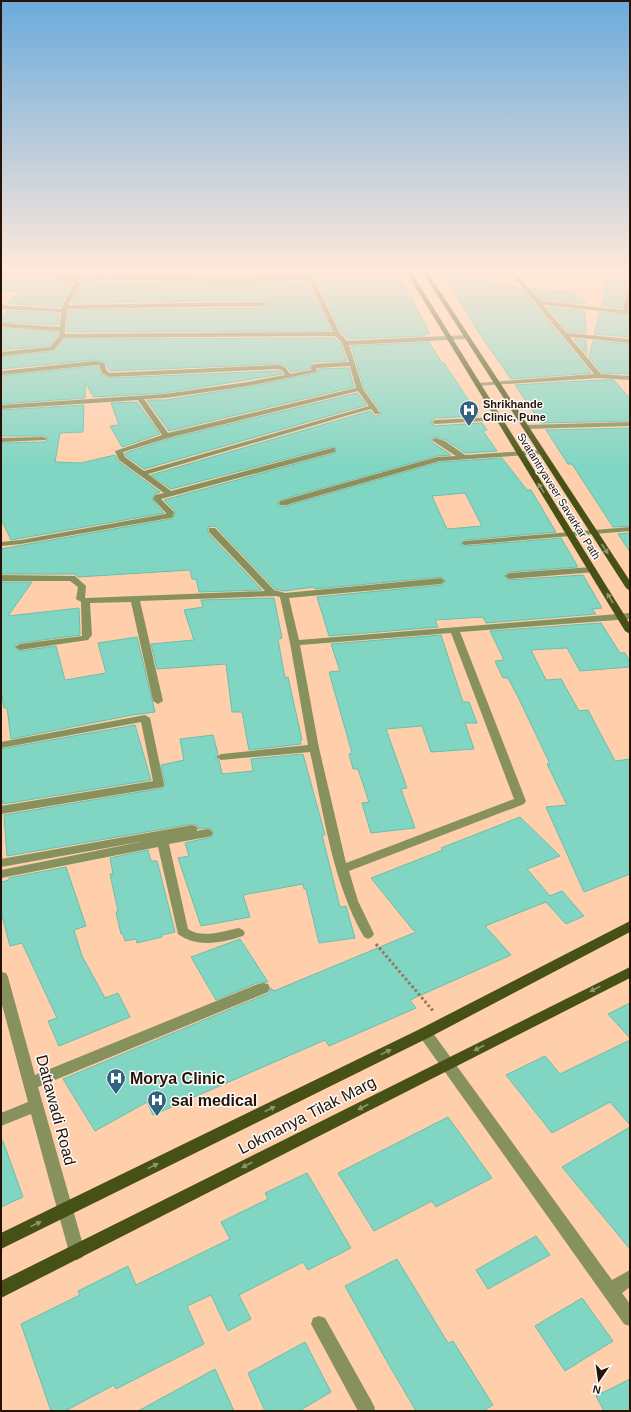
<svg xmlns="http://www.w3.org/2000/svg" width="631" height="1412" viewBox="0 0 631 1412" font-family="Helvetica,sans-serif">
	<rect width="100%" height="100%" fill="#ffcfac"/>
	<!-- building -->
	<g fill="#80d6c3" stroke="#69bfac" fill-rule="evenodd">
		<path d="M41,270H98L96,272L98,274H125L129,270H303L305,276H241L68,274Z"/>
		<path d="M311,270H396L430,334H424L425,336L348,339L341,332Z"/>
		<path d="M442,270H464L467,273H493V285L521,288L591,373L511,379L475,327Z"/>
		<path d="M609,273L630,275V286L626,289L622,308L601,306Z"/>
		<path d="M1,276H50L72,284L60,307L16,304L7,303L21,292L1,290Z"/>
		<path d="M81,281L241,284L308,282L331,331L67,332L68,310L264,308L268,304L264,300L71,303L78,291Z"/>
		<path d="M531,289L574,292L585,302V304L541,300Z"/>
		<path d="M547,307L585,311L586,333L568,332Z"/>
		<path d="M8,311L59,313V325L1,322V317Z"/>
		<path d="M600,312L630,315V337L594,334Z"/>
		<path d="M1,328L58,332V335L49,346L1,350Z"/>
		<path d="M334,338L341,344L347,361L314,362L310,365V369L291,372L287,367L278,364L110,371L104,362L95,360L1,369V357L54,351L65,339Z"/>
		<path d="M574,339L586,340L587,355Z"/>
		<path d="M593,341L630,344V374L602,373L589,357Z"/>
		<path d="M429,342L442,363H444L469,401L478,412H475L478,416L435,418L431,422L435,426L482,423L487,430L483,431L497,451L465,453L446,440L434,437L430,439V441L451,455L437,456L280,500L278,502L279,506H286L440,462L502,458L527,490H531L556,532L465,540L460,544L465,546L561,538L578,567L509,572L504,576L509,580L583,575L602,608L592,609L596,614L486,623L483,617L435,620L438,627L329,636L317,597L441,585L446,581L441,577L315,589L314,587L284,591L275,589L215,526L208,527V533L262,590L199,592L196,579H192L190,570L78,577L75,574H1V549L170,519L174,517L175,511L164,500L335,453L336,447H332L171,489L151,475L370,411L375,416L380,415L381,412L364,388L351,346ZM465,493L482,526L447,529L432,496Z"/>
		<path d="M95,366H98L101,374L109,378L278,371H281L283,374L165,393L94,397L85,383V398L1,404V376Z"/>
		<path d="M349,368L354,387L169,431L147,400H165L248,387L316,373L318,369Z"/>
		<path d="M599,380H614L630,399V421L541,423L515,385Z"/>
		<path d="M357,393L367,405L144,469L126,456L125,453L168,439Z"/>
		<path d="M137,402L160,434L122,447L110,426L119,425L111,403Z"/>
		<path d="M84,405L83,432L60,433L55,462L81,463L115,455L118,461L160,492L155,494L152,499L164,513L11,540L1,519V443L45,442L48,438L43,436H1V410Z"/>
		<path d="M630,428V526L613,527L572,464H568L546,430Z"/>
		<path d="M630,533V552L618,534Z"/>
		<path d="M1,582H32L8,616L79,608L80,635L20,643L14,646L20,651L56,646L65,680L106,673L98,643L137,637L155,712L132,715L11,739L7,708H4L1,690Z"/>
		<path d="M274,598L282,638L278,639L285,678L288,677L302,740L300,741L301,744L249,750L242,712H232L226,664L157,669L151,644L194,640L184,610L203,607L201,600Z"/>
		<path d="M601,623L620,653H625L630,662V667L580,671L567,648L531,650L546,680L561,679L579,711L588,710L615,761L630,759V874L584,892L546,807L567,805L547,764H550L519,699L508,678H503L495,661L504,660L490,631Z"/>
		<path d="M441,635L463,702H469L477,723H465L474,749L431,752L422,726L386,729L407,788L401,789L415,828L371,833L362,803L369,802L358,769H353L349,754L352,753L329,672L340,671L331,644Z"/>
		<path d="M135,725L151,780L3,804V801L1,802V749Z"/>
		<path d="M213,735L218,754L215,758L219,760L222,774L253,771L251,759L303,754L325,835H322L340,907L346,906L355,938L319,943L306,889H304L303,884L243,895L250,917L201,926L178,858L189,856L185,843L211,837L214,832L211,829L207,828L199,829L197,825L192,824L7,856L4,815L163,788L165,784L161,765L184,760L180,739Z"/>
		<path d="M520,817L560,856L527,869L550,896L562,891L584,916L566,924L546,902L485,926L511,955L410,1000L416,1008L329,1046L325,1040L153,1115L147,1102L95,1131L63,1079L269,993L271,988L274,991L416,932V930H413L371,878L443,850L441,848Z"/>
		<path d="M148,850L151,861H157L175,932L161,935L162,937L137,943L136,939L125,941L123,934H121L116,912L118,911L110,874H113L110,858Z"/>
		<path d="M66,867L86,926L74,930L82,956L105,998L118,993L130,1017L59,1046L48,1021L57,1018L22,943L10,946L1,912V882L9,880V878Z"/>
		<path d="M240,939L268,982L257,983L216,1000L191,957Z"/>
		<path d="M630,1003V1038L608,1014Z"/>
		<path d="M630,1040V1125L610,1102L552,1133L506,1075L545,1056L560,1074Z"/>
		<path d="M448,1117L492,1178L436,1207L432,1201L374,1231L338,1173Z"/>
		<path d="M630,1127V1249L562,1167Z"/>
		<path d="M3,1141L23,1197L1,1207V1142Z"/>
		<path d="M307,1173L351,1248L308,1270L303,1262L239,1295L251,1319L228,1331L211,1295L187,1306L204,1344L116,1389L114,1385L65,1411H51L21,1324L80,1295L78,1291L128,1266L136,1285L230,1239L221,1222L268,1199L265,1193Z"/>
		<path d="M536,1236L550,1255L488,1289L476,1270Z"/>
		<path d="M397,1259L448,1343L453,1341L493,1405L483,1411H416L385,1358L345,1286Z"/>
		<path d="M582,1298L613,1341L565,1371L535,1326Z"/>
		<path d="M305,1342L331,1392L299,1411H265L248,1373Z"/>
		<path d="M215,1369L234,1411H138Z"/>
		<path d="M630,1379V1411H604L596,1396Z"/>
	</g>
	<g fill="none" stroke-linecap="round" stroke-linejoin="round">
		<!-- path -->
		<path stroke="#97745b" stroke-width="3" stroke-dasharray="2.5 2.5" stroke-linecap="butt" d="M376,944L434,1012"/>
		<!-- minor -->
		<g fill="#87915e" fill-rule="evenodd">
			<path d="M1,270L40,271L68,276L241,278L307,277L304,270H309L340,333L347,341L467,335L470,337L467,339L349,345L363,389L380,413L379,414H375L371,409L349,415L148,474L171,491L332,448H335V452L161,499L174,512L173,517L170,518L21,544L1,546V542L21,540L165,514L166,513L153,499L155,495L164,493L119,460L115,451L162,435L138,400L1,409V405L165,394L248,382L285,375L282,370L278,369L109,377L102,373L99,365H95L1,375V371L95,361L104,363L107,371L110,373L278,365L286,368L290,374L311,370V366L314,364L349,362L342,343L335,336L64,338L54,350L1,356V352L50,347L59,336V331L1,327V323L60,327L61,312L1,309V305L61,309L74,283L50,275L1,274ZM74,279L241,282L309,280L333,332L65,334L67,309L264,306L267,304L264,302L68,305L77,291L80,282ZM350,366L356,388L168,433L144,399L165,398L248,386L316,372L317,368ZM358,391L369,406L144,471L125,457L123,452L168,438Z"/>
			<path d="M100,270H128L125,272L98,273L97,272Z"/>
			<path d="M508,270H513L540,301L623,310L627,289L630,287V301L628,310H630V314L543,305L567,333L630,339V343L570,337L601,374L630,376V380L599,378L476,386L475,385L478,383L594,374Z"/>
			<path d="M499,417L501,418V420L435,424L432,422L435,420Z"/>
			<path d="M630,422V426L525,429L522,427L525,425Z"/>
			<path d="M43,437L47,439L45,440L1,442V438Z"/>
			<path d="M435,438L445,441L465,455L541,450L545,452L541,454L440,461L286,505H280L279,503L280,501L437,457L456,456L433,441L431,440Z"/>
			<path d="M630,527V531L465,545L461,543L465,541Z"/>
			<path d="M209,528H215L274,590L285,593L441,578L445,581L441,584L289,598L299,640L630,613V619L460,632L526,801L524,804L349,871L358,901L374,934L372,937L368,939L364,937C332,881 324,814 310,752L221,760L216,757L221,754L308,745L290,643L280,597L276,596L140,601L163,701L158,704L153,701L131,602L90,603L92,635L88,640L20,650L15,647L20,644L82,636L81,602L76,599L78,587L70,581H1V575L75,576L86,586L85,598H86L265,591L209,532ZM451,633L514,799L346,863L319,748L300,645Z"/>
			<path d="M592,567L595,568L596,570L595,572L509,579L505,576L509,573Z"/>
			<path d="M145,715L150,718L164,784L163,787L1,814V806L153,781L141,722L1,748V742Z"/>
			<path d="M192,825L196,826L198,829L196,831L207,829L211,830L213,833L211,836L207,837L169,844L188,929C202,939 223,931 239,928L243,930L245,933L243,936C222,943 197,948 178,934L158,847L1,878V870L145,841L1,867V859Z"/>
			<path d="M1,972L6,973L8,977L35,1075L258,984L263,983L268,984L270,988L268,992L38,1087L85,1252L83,1257L77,1260L71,1257L69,1252L31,1114L1,1126V1113L28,1102L1,1001Z"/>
			<path d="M425,1027L430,1029L612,1280L630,1270V1287L622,1293L630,1304V1326L624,1324L420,1037L418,1033L420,1029Z"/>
			<path d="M319,1316L325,1318L372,1402L375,1408L374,1411H358L311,1324L313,1318Z"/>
		</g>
		<!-- major -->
		<g fill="#475115" fill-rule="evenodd">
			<path d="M405,270H410L630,624V634L625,631Z"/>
			<path d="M421,270H426L630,581V591L626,588Z"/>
			<path d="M630,921V932L430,1037L1,1249V1233L420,1029Z"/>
			<path d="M630,967V978L1,1298V1281Z"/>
		</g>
	</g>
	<!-- one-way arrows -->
	<defs><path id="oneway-solid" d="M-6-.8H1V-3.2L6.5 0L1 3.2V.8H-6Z"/></defs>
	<g fill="#8f9571">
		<use href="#oneway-solid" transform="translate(541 488) rotate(-122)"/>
		<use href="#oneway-solid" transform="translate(605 549) rotate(57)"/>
		<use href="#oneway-solid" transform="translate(610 598) rotate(-122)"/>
		<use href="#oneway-solid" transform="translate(595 989) rotate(153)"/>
		<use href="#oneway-solid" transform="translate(479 1048) rotate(153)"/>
		<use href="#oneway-solid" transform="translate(386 1052) rotate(-26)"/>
		<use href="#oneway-solid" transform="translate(363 1107) rotate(153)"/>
		<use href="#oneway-solid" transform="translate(270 1109) rotate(-26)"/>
		<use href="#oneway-solid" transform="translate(247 1165) rotate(153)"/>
		<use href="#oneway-solid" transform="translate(153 1166) rotate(-26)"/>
		<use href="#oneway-solid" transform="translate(36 1224) rotate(-26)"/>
	</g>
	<!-- sky -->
	<linearGradient id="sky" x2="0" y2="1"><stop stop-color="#6baadc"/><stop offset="0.58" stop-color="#ffe9da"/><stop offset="1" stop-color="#ffe9da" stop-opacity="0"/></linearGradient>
	<rect width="631" height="467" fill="url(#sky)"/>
	<!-- icons -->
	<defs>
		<g id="hospital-pin" transform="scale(1)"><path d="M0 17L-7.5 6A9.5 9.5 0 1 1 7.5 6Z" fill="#326381" stroke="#fbfbfb"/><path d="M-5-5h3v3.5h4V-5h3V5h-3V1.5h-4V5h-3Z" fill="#fff"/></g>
	</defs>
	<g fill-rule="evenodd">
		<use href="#hospital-pin" x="469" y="410"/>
		<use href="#hospital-pin" x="116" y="1078"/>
		<use href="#hospital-pin" x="157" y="1100"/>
	</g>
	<g text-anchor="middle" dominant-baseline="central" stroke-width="3" stroke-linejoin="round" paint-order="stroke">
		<!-- far-poi labels -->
		<g font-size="11" font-weight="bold" fill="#271203" stroke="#fbfbfb" text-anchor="start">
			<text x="483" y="404">Shrikhande<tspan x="483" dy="13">Clinic, Pune</tspan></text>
		</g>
		<!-- far-street labels -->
		<g font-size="11" fill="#271203" stroke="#fbfbfb">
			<text transform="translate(559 496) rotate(58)">Svatantryaveer Savarkar Path</text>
		</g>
		<!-- near-poi labels -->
		<g font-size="16" font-weight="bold" fill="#271203" stroke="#fbfbfb" text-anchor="start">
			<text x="130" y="1078">Morya Clinic</text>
			<text x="171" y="1100">sai medical</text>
		</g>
		<!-- near-street labels -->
		<g font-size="16" fill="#271203" stroke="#fbfbfb">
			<text transform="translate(56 1110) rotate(75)">Dattawadi Road</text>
			<text transform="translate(307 1115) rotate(-27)">Lokmanya Tilak Marg</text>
		</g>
	</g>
	<!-- border -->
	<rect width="631" height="1412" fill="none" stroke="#271203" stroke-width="4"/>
	<!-- north arrow -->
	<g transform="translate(599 1380) rotate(193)" stroke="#fbfbfb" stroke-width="3" paint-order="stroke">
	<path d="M0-3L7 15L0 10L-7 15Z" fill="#271203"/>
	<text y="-6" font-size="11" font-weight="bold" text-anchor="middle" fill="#271203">N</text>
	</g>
</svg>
